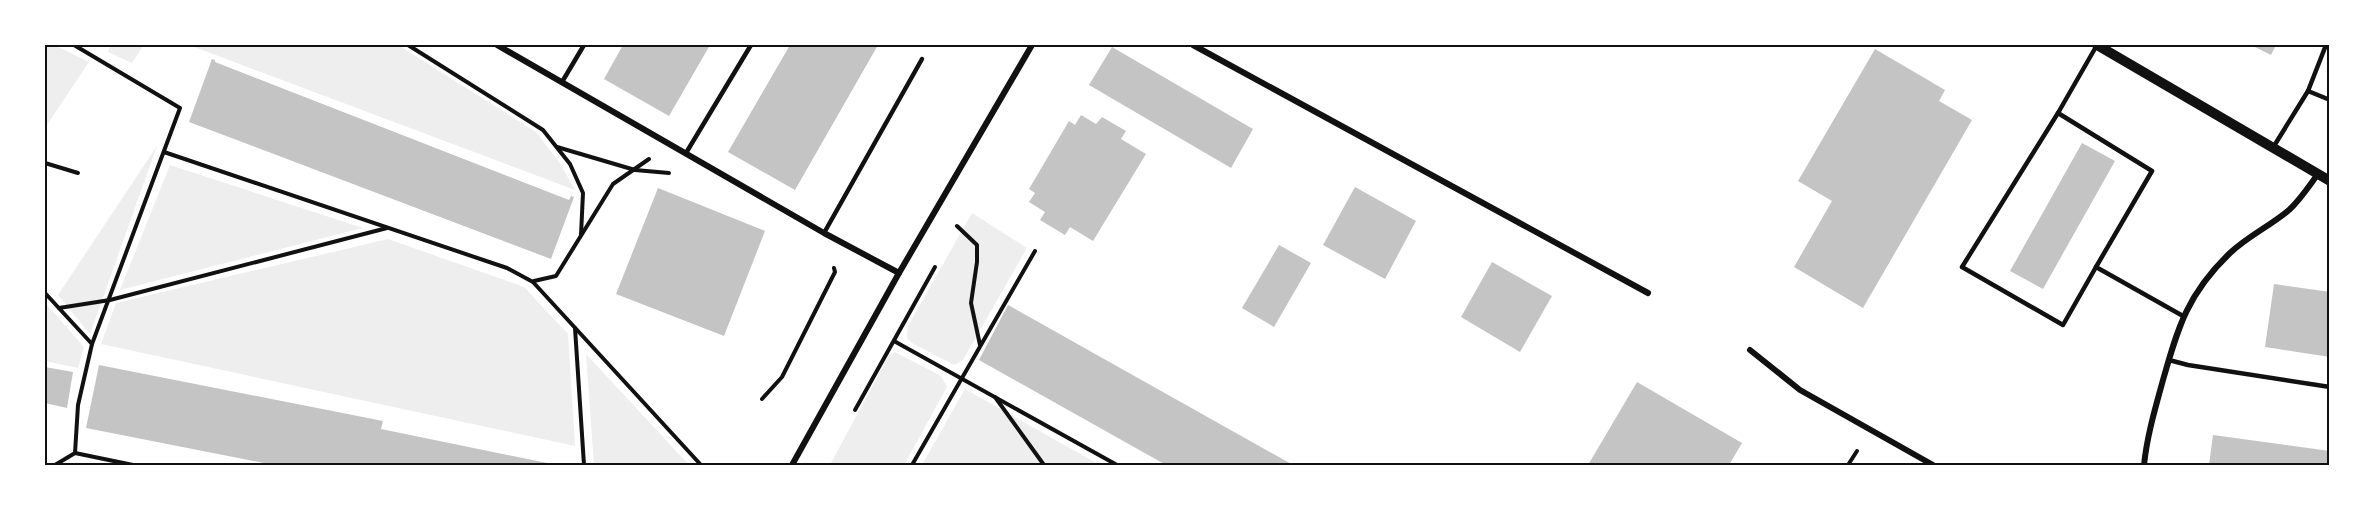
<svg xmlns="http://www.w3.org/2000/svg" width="2375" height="510" viewBox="0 0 2375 510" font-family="Commissioner,sans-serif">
	<rect width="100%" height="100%" fill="#fff"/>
	<!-- green -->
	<g fill="#eee">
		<path d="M45,45H54L89,62L45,128Z"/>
		<path d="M111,45H144L132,63L108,52Z"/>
		<path d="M189,45H398L536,132L559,162L575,190Z"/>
		<path d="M157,146L90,334L58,295Z"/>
		<path d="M170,165L363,228L120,290Z"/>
		<path d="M972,213L1027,248L963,360L954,365L912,343L907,338L908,326Z"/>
		<path d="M388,239L524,287L568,334L575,446L101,344L116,303Z"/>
		<path d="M47,305L84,347L78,368L45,361V308Z"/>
		<path d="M895,352L941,376L947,387L904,465H830L888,357Z"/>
		<path d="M586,354L689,465H594Z"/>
		<path d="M965,389L1100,465H922Z"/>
	</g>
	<!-- building -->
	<g fill="#c4c4c4">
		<path d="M623,45H710L669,116L604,79Z"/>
		<path d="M790,45H878L795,190L728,152Z"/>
		<path d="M2251,45H2276L2271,55Z"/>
		<path d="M1112,47L1253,129L1231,168L1089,85Z"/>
		<path d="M1875,49L1945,90L1939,101L1972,120L1863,308L1794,267L1832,201L1798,181Z"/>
		<path d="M212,59L215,60V62L569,200L571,196L574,197L551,259L189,122Z"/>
		<path d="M1081,115L1096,124L1102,117L1126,131L1121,139L1146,154L1093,241L1070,227L1065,235L1040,220L1045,212L1029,202L1035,193L1029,189L1069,121L1075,125Z"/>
		<path d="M2082,143L2115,161L2043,289L2010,271Z"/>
		<path d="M1355,187L1416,221L1385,279L1323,245Z"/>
		<path d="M658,188L765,231L724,336L616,294Z"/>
		<path d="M1279,245L1311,263L1274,327L1242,308Z"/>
		<path d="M1492,262L1552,296L1520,352L1461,317Z"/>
		<path d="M2274,284L2330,292V357L2265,347Z"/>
		<path d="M1008,305L1293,465H1166L979,360Z"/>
		<path d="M99,365L383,421L381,429L557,465H274L86,428Z"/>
		<path d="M45,367L73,372L67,408L45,403Z"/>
		<path d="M1637,382L1742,443L1729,465H1588Z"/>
		<path d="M2213,435L2330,451V465H2209Z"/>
	</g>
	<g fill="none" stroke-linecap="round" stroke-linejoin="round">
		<!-- path -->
		<g stroke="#111" stroke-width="4">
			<path d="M408,45L543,130L570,164L583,193L581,235"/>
			<path d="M557,147L635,170L669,173"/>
			<path d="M164,152L507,268L533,282L701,465"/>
			<path d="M45,163L78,173"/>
			<path d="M957,226L977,245V262L971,303L980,345"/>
			<path d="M534,281L556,276L613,184L649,159"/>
			<path d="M45,293L92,344"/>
			<path d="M59,308L110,300L387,228"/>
			<path d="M575,328L584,465"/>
			<path d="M894,341L1117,465"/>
			<path d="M995,397L1044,465"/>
			<path d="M762,399L782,377L835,272L834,268"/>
			<path d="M855,410L935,267"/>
			<path d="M75,453L133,465"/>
			<path d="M55,465L75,453L78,405L92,344L180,108L74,45"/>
			<path d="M912,465L1035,251"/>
			<path d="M1848,465L1857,451"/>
		</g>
		<!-- service -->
		<g stroke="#111" stroke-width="4.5">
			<path d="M2097,45L2058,113L2152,171L2096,267L2183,316"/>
			<path d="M562,82L584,45"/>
			<path d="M2308,91L2330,100"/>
			<path d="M2058,113L1962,267L2063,325L2096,267"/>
			<path d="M2274,146L2308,91L2326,45"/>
			<path d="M686,153L751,45"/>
			<path d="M824,233L922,59"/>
			<path d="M2169,360L2188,365L2330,387"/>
		</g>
		<!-- minor -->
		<g stroke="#111" stroke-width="6">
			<path d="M497,45L824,233L899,273"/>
			<path d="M1193,45L1648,293"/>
			<path d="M1750,350L1800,390L1933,465"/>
			<path d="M792,465L899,273L1032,45"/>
			<path d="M2144,465C2147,436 2155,409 2163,380C2178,327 2188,293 2230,253C2248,236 2270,226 2289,210C2300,200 2309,186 2318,174"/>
		</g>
		<!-- tertiary -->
		<path stroke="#111" stroke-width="10" d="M2097,45L2330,181"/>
	</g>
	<!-- border -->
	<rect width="2375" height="510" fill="none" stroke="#ffffff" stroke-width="93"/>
	<rect x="46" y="46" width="2282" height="418" fill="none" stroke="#111" stroke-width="2"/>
</svg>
